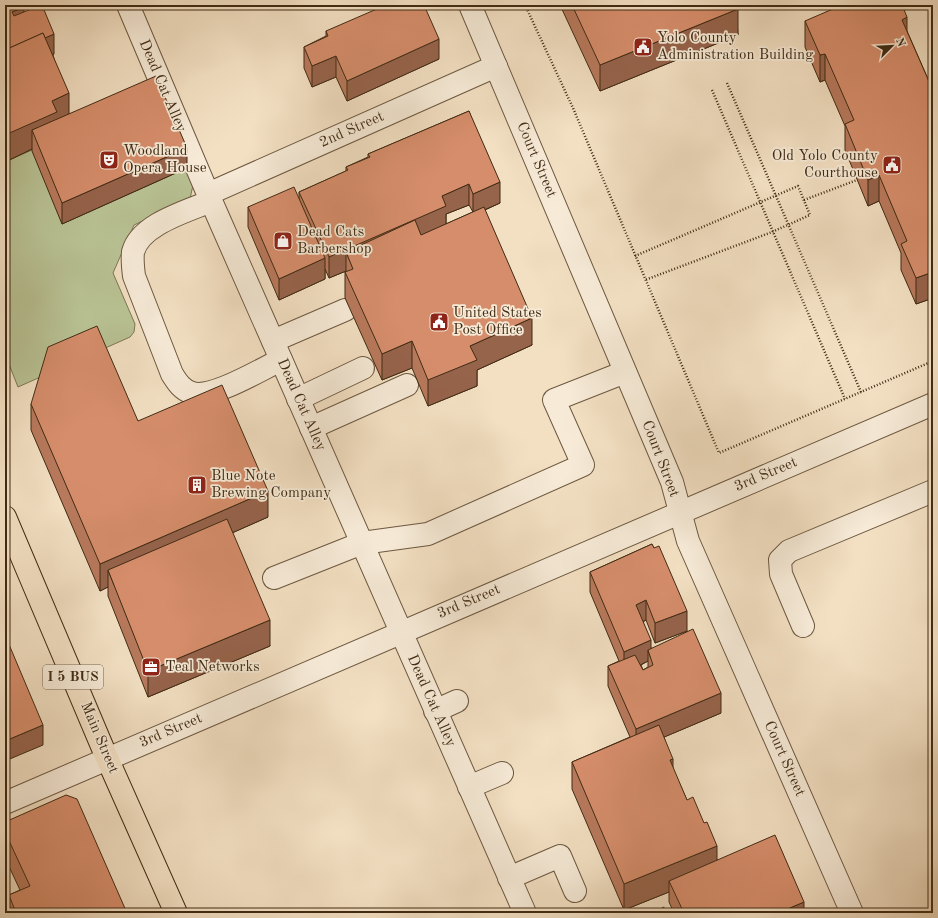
<svg xmlns="http://www.w3.org/2000/svg" width="938" height="918" viewBox="0 0 938 918" font-family="'Old Standard TT',serif">
	<rect width="100%" height="100%" fill="#f3e0c3"/>
	<filter id="stains"><feTurbulence type="fractalNoise" baseFrequency=".005" numOctaves="4"/><feColorMatrix values="0 0 0 0 .2 0 0 0 0 .09 0 0 0 0 .02 0 0 0 .5 -.17"/></filter>
	<radialGradient id="worn" r=".72"><stop offset=".6" stop-color="#630" stop-opacity="0"/><stop offset="1" stop-color="#630" stop-opacity=".3"/></radialGradient>
	<!-- green -->
	<path fill="#b9c395" stroke="#7c7754" d="M155,95L193,185L190,199L134,225L113,273L135,324L134,332L130,337L18,387L5,354V162Z"/>
	<g fill="none" stroke-linecap="round" stroke-linejoin="round">
		<!-- minor casing -->
		<g stroke="#6d5840" stroke-width="24">
			<g id="minor">
				<path d="M128,5L208,194L525,913"/>
				<path d="M470,5L672,482L688,541L852,913"/>
				<path d="M208,194L496,66"/>
				<path d="M211,201C188,211 140,224 133,252C132,260 133,268 134,276L172,374C177,382 182,390 192,393C213,399 261,369 281,360"/>
				<path d="M273,341L345,310"/>
				<path d="M298,399L363,368"/>
				<path d="M311,428L407,385"/>
				<path d="M274,578L362,543L428,534L583,465L554,400L625,372"/>
				<path d="M803,626L781,574L780,560L789,551L933,491"/>
				<path d="M435,711L457,701"/>
				<path d="M469,787L502,773"/>
				<path d="M5,803L933,404"/>
				<path d="M509,878L560,856L575,891"/>
			</g>
		</g>
		<!-- major casing -->
		<g stroke="#402b14" stroke-width="24">
			<path id="major" d="M5,517L107,758L176,913"/>
		</g>
		<!-- path -->
		<g stroke="#402b14" stroke-width="2.5" stroke-dasharray="1 2" stroke-linecap="butt">
			<path d="M525,5L573,108L719,453L933,361"/>
			<path d="M727,83L861,392"/>
			<path d="M712,90L845,399"/>
			<path d="M804,200L857,180"/>
			<path d="M635,256L798,186L810,215L772,232L645,280"/>
			<path d="M663,907L665,913"/>
		</g>
		<!-- minor -->
		<use href="#minor" stroke="#f7ebd8" stroke-width="22"/>
		<!-- major -->
		<use href="#major" stroke="#f3e0c3" stroke-width="22"/>
	</g>
	<!-- wall -->
	<g fill="#b8795c" stroke="#402b14" fill-rule="evenodd">
		<path d="M5,5L24,12L54,54L53,55L69,114L187,168L62,224L32,151V149L5,162Z"/>
		<path d="M560,5H736L738,35L600,91Z"/>
		<path d="M805,21L907,31L931,86L933,85V298L916,304L901,270V253L879,201L868,206L845,150V126L825,80L820,82L805,47Z"/>
		<path d="M326,31L439,59L347,101L336,77L312,87L304,68V47L326,36Z"/>
		<path d="M469,111L500,203L485,210L532,345L477,370V386L428,406L412,368L382,380L345,298V272L346,271L329,278L325,269V279L279,300L248,227V207L299,200V192L346,171V167L368,157V154ZM469,205L473,212L446,224V214Z"/>
		<path d="M31,404L138,421L268,517L232,533L270,646L148,697L108,596V587L100,591L31,430Z"/>
		<path d="M652,544L687,631L655,643L646,620L643,622L651,648L721,713L664,737L673,769L687,800L717,860L804,913H674L669,902V892L624,910L572,789V762L630,737L608,686V666L619,661L590,592V572ZM648,661V667L643,670L641,665Z"/>
		<path d="M5,822L127,913H9V895L20,890L5,858Z"/>
	</g>
	<!-- shaded-wall -->
	<g fill="#96634b" stroke="#402b14">
		<path d="M24,7V28L12,32V12Z"/>
		<path d="M738,9V35L600,91V65Z"/>
		<path d="M907,17V43L902,20Z"/>
		<path d="M54,34V54L5,76V55Z"/>
		<path d="M439,39V59L347,101V81Z"/>
		<path d="M825,54V80L820,82V55Z"/>
		<path d="M336,56V77L312,87V66Z"/>
		<path d="M69,93V120L32,130V149L5,162V135L52,101Z"/>
		<path d="M187,148V168L62,224V203Z"/>
		<path d="M879,175V201L868,206V180Z"/>
		<path d="M500,182V203L473,215V194Z"/>
		<path d="M469,184V205L446,214V227L353,268L346,252V271L329,278V257L442,196Z"/>
		<path d="M325,258V279L279,300V279Z"/>
		<path d="M933,272V298L916,304V278Z"/>
		<path d="M532,318V345L477,370V386L428,406V380L470,346Z"/>
		<path d="M412,341V368L382,380V354Z"/>
		<path d="M268,491V517L114,585L108,570V587L100,591V564Z"/>
		<path d="M646,600V620L636,625V605Z"/>
		<path d="M687,611V631L655,643V623Z"/>
		<path d="M270,620V646L148,697V671Z"/>
		<path d="M651,640V659L648,650V661L624,673V652Z"/>
		<path d="M721,693V713L636,749V729Z"/>
		<path d="M43,725V745L5,761V741Z"/>
		<path d="M673,759V785L670,760Z"/>
		<path d="M717,846V872L669,881V892L624,910V884Z"/>
		<path d="M804,902V913H778Z"/>
	</g>
	<!-- building -->
	<g fill="#d68d6b" stroke="#402b14">
		<path d="M5,5H23L24,7L12,12L14,16L41,5H42L54,34L45,38L43,33L5,50Z"/>
		<path d="M386,5H424L439,39L347,81L336,56L312,66L304,47L328,36L326,31Z"/>
		<path d="M572,5H736L738,9L600,65Z"/>
		<path d="M842,5H902L907,17L902,20L931,86L933,85V272L916,278L901,244L907,241L879,175L868,180L845,124L854,120L825,54L820,55L805,21Z"/>
		<path d="M43,33L69,93L52,101L57,112L5,135V50Z"/>
		<path d="M156,76L187,148L62,203L32,130Z"/>
		<path d="M469,111L500,182L473,194L469,184L442,196L446,206L329,257L299,192L348,170L346,167L370,157L368,154Z"/>
		<path d="M294,187L325,258L279,279L248,207Z"/>
		<path d="M484,207L532,318L470,346L477,360L428,380L412,341L382,354L345,272L353,269L346,252L415,220L421,235Z"/>
		<path d="M97,326L138,421L222,385L268,491L100,564L31,404L48,347Z"/>
		<path d="M227,519L270,620L148,671L108,570Z"/>
		<path d="M652,544L654,548L659,546L687,611L655,623L646,600L636,605L651,640L624,652L590,572Z"/>
		<path d="M693,629L721,693L636,729L608,666L635,655L643,670L653,665L648,650Z"/>
		<path d="M5,635L43,725L5,741Z"/>
		<path d="M659,725L673,759L670,760L687,800L693,797L704,823L707,822L717,846L624,884L572,762Z"/>
		<path d="M66,795L77,799L127,913H16L9,895L30,886L5,832V822Z"/>
		<path d="M775,835L804,902L778,913H684L669,881Z"/>
	</g>
	<!-- icons -->
	<defs>
		<g id="civic-square" transform="scale(1)"><rect x="-9" y="-9" width="18" height="18" rx="4" fill="#8f2418" stroke="#f7ebd8"/><path d="M-.6-6.5H3V-4.5H.6V-3L4-1V1h2V6H-6V1h2V-1L-.6-3ZM-1.2 2.5V6h2.4V2.5Z" fill="#fff"/></g>
		<g id="theatre-square" transform="scale(1)"><rect x="-9" y="-9" width="18" height="18" rx="4" fill="#8f2418" stroke="#f7ebd8"/><path d="M-5-5.5Q0-4 5-5.5V0Q5 5 0 6Q-5 5-5 0ZM-3.3-2.5H-1v1.5H-3.3ZM1-2.5H3.3v1.5H1ZM-2.8 1Q0 5.5 2.8 1Z" fill="#fff"/></g>
		<g id="shop-square" transform="scale(1)"><rect x="-9" y="-9" width="18" height="18" rx="4" fill="#8f2418" stroke="#f7ebd8"/><path d="M-5-2.5h2.3a2.7 3.5 0 0 1 5.4 0H5L5.5 6h-11ZM-1.5-2.5h3a1.5 2.3 0 0 0-3 0Z" fill="#fff"/></g>
		<g id="building-square" transform="scale(1)"><rect x="-9" y="-9" width="18" height="18" rx="4" fill="#8f2418" stroke="#f7ebd8"/><path d="M-4-6H4V6H1V3H-1V6H-4ZM-2.5-4.3h1.7v1.8h-1.7ZM.8-4.3h1.7v1.8H.8ZM-2.5-1h1.7V.8h-1.7ZM.8-1h1.7V.8H.8Z" fill="#fff"/></g>
		<g id="office-square" transform="scale(1)"><rect x="-9" y="-9" width="18" height="18" rx="4" fill="#8f2418" stroke="#f7ebd8"/><path d="M-6-3h4V-5.5h4V-3h4V5H-6ZM-1-4.5V-3h2v-1.5ZM-6 0V1H6V0Z" fill="#fff"/></g>
	</defs>
	<g fill-rule="evenodd">
		<use href="#civic-square" x="643" y="47"/>
		<use href="#theatre-square" x="109" y="160"/>
		<use href="#civic-square" x="892" y="165"/>
		<use href="#shop-square" x="283" y="241"/>
		<use href="#civic-square" x="439" y="322"/>
		<use href="#building-square" x="197" y="485"/>
		<use href="#office-square" x="151" y="667"/>
	</g>
	<g text-anchor="middle" dominant-baseline="central" stroke-width="3.5" stroke-linejoin="round" paint-order="stroke">
		<!-- shield labels -->
		<rect fill="#f7ebd8" stroke="#77654f" stroke-width="1" x="43" y="665" width="60" height="24" rx="3"/>
		<g font-size="14" font-weight="bold" fill="#402b14">
			<text x="73" y="677">I 5 BUS</text>
		</g>
		<!-- poi labels -->
		<g font-size="15" fill="#402b14" stroke="#f7ebd8" text-anchor="start">
			<text x="657" y="38">Yolo County<tspan x="657" dy="17">Administration Building</tspan></text>
			<text x="123" y="151">Woodland<tspan x="123" dy="17">Opera House</tspan></text>
			<text x="878" y="156" text-anchor="end">Old Yolo County<tspan x="878" dy="17">Courthouse</tspan></text>
			<text x="297" y="232">Dead Cats<tspan x="297" dy="17">Barbershop</tspan></text>
			<text x="453" y="313">United States<tspan x="453" dy="17">Post Office</tspan></text>
			<text x="211" y="476">Blue Note<tspan x="211" dy="17">Brewing Company</tspan></text>
			<text x="165" y="667">Teal Networks</text>
		</g>
		<!-- street labels -->
		<g font-size="15" fill="#402b14" stroke="#f7ebd8">
			<text transform="translate(162 86) rotate(67)">Dead Cat Alley</text>
			<text transform="translate(352 130) rotate(-24)">2nd Street</text>
			<text transform="translate(536 160) rotate(67)">Court Street</text>
			<text transform="translate(301 405) rotate(66)">Dead Cat Alley</text>
			<text transform="translate(660 459) rotate(69)">Court Street</text>
			<text transform="translate(766 475) rotate(-23)">3rd Street</text>
			<text transform="translate(469 602) rotate(-23)">3rd Street</text>
			<text transform="translate(431 701) rotate(66)">Dead Cat Alley</text>
			<text transform="translate(171 731) rotate(-23)">3rd Street</text>
			<text transform="translate(99 738) rotate(67)">Main Street</text>
			<text transform="translate(784 759) rotate(66)">Court Street</text>
		</g>
	</g>
	<!-- margin -->
	<rect width="938" height="918" fill="none" stroke="#f3e0c3" stroke-width="20"/>
	<rect x="6" y="6" width="926" height="906" fill="none" stroke="#402b14" stroke-width="2"/>
	<rect x="10" y="10" width="918" height="898" fill="none" stroke="#402b14"/>
	<!-- north arrow -->
	<g transform="translate(892 46) rotate(66)" stroke="#f7ebd8" stroke-width="3" paint-order="stroke">
	<path d="M0-3L7 15L0 10L-7 15Z" fill="#402b14"/>
	<text y="-6" font-size="11" font-weight="bold" text-anchor="middle" fill="#402b14">N</text>
	</g>
	<rect width="100%" height="100%" filter="url(#stains)"/>
	<rect width="100%" height="100%" fill="url(#worn)"/>
</svg>
